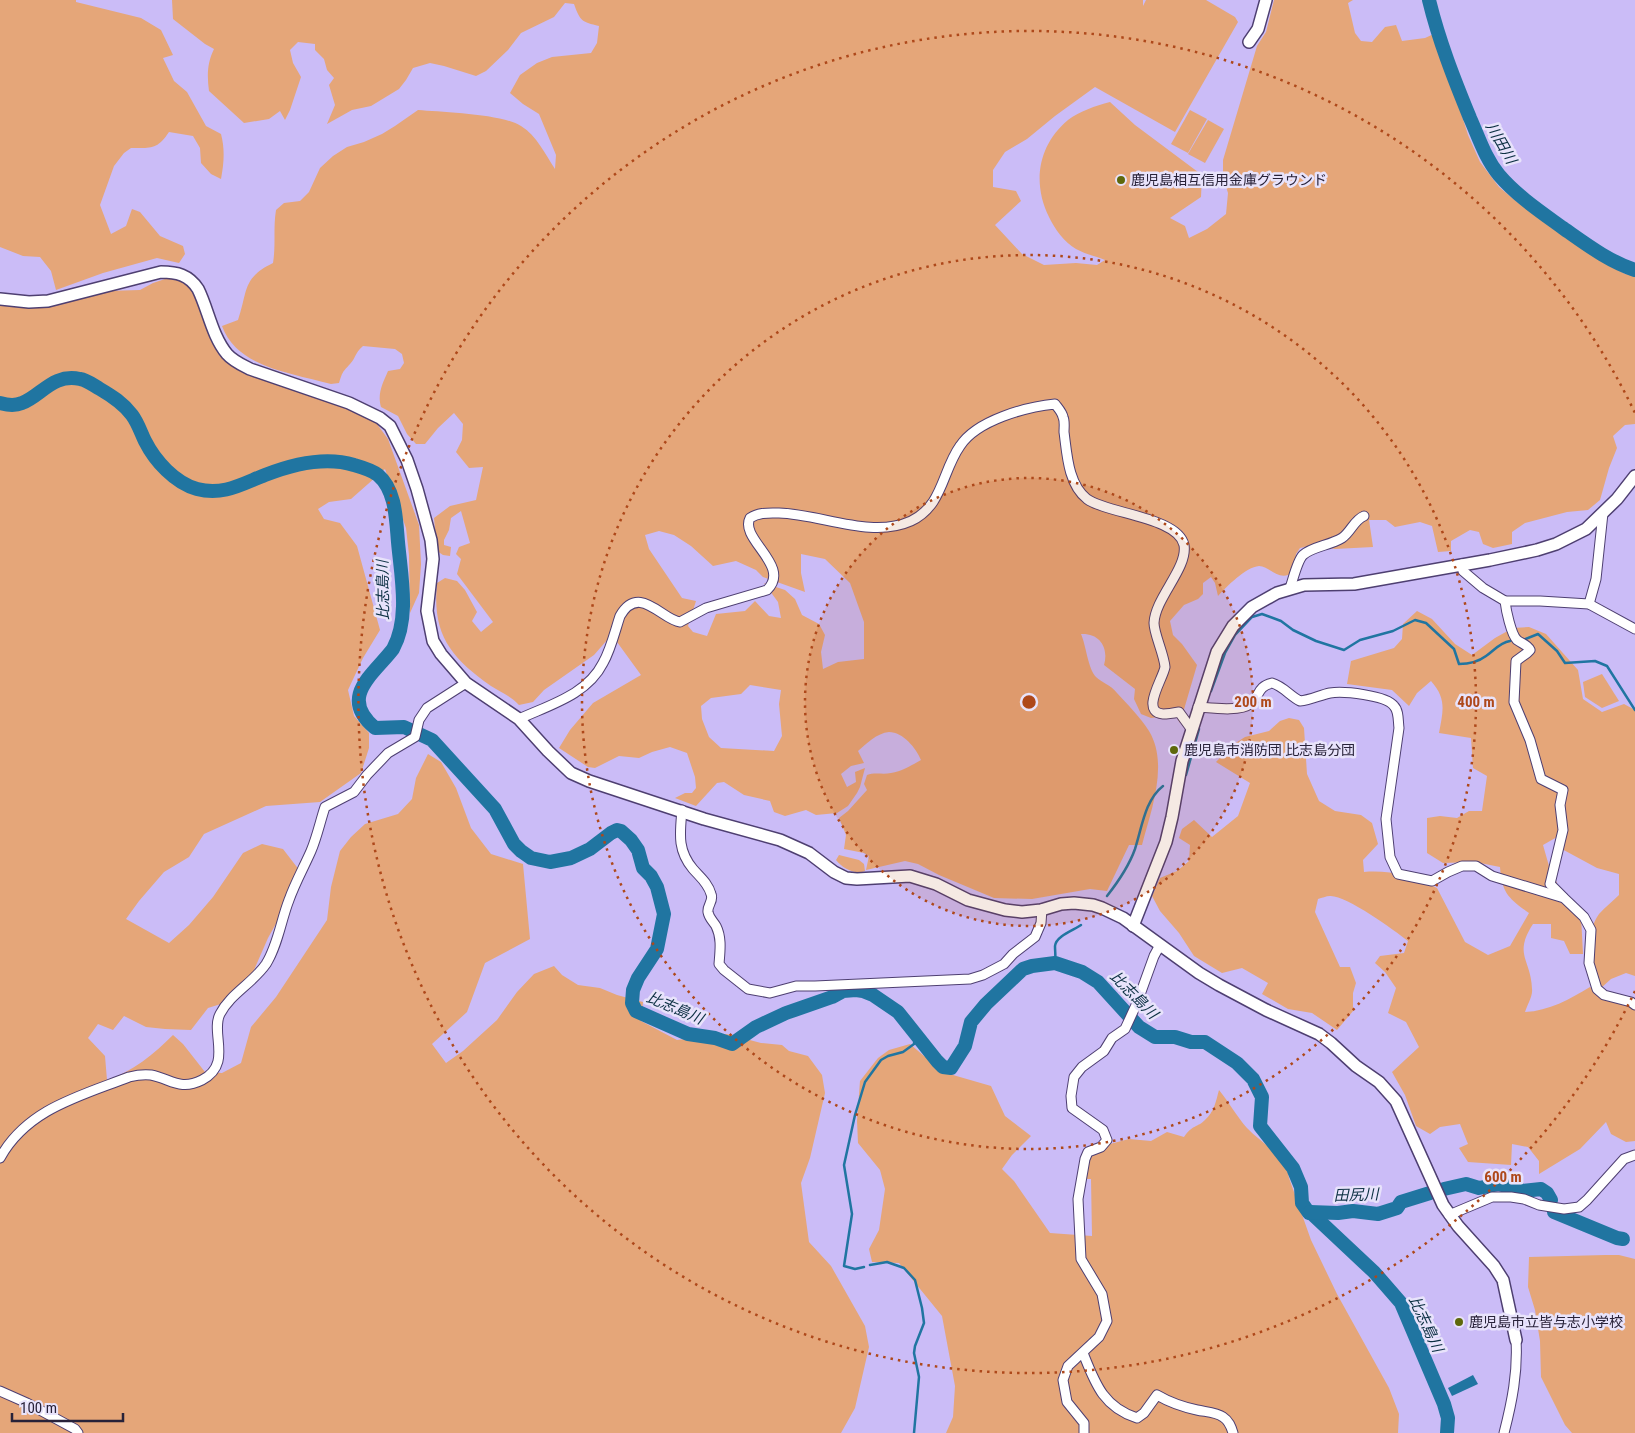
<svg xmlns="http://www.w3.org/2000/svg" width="1635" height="1433" viewBox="0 0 1635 1433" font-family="'Roboto Condensed','Noto Sans JP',sans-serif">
	<rect width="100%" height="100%" fill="#cbbcf7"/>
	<!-- green -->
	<g fill="#e5a679" fill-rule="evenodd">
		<path d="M0,0H76V2L141,18L161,30L173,55L163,58L174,81L187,92L206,126L221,134C225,149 224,163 221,179L211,174L201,163L200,148L193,136L169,132C157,150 151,148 131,148L124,153L114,166L100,205L111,234L126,226L132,209L140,212L160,236L183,246L185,254L179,263L157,258L103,273L56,290L51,271L40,257L23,256L0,247Z"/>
		<path d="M172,0H1143V6L1146,0H1206L1235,17L1238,22L1175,132L1095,87L1055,116L1027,139L1005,152L993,170V187L1016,191L1021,201L995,225L1022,254L1044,265L1076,263L1097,265L1105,260C1095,256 1085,254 1076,249C1065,243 1054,228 1049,217C1032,183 1038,145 1068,120C1080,111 1095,106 1110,102L1135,125L1202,175L1201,197L1170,218L1185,226L1189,238L1207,229L1226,214L1228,193L1223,177V160L1257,46L1266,32L1274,0H1353L1348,3L1355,33L1361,41L1372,42L1385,27L1396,25L1402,41L1425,38L1436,33L1468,135L1480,162L1499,187L1517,202L1560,219L1596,257L1625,274L1635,275V424L1625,425L1613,436L1617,448L1609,468L1600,500L1588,510L1567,512L1525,523L1512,532V544L1493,548L1483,544L1479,532L1470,530L1451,541V551L1438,552L1432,526L1420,522L1395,527L1386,520H1369L1373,547L1335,549L1313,545L1300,548L1296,554L1294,571C1280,584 1270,566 1259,566C1246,567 1226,587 1218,596L1215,583L1211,577L1203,583V594L1198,599L1184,605L1170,621L1173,635L1182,644L1197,665L1180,723L1175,715L1151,718L1141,714L1134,699L1135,689L1104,665C1109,648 1100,633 1081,634C1086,645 1088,669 1096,677C1101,682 1111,685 1117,693C1128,705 1140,717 1149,731C1169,764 1151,811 1142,845H1129L1107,891L1090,889L1032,899L994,898L939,875L918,864L905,861L866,870L869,856L864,853L844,849L846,835L839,818L848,811L867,790L864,784L867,775C875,772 883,775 891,773C903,771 912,765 921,760C916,748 903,732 889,732C877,733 866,744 858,751L864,763L851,766L841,774L847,787L856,782L855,772L865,768L860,787L857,793L848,806L837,813L816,815L806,810L785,816L774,812L770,801L744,795L724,782L717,783L696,806L675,798L685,793H692L696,788L695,777L687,753L670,747L652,752L639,758L619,756L595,768L588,767L559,748L570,730L593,703L641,675L617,642L608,639L594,655L544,690L533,702L519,705C511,696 500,692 491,686C450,657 432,634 437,583L445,578L457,581L465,590L477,612L472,621L481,632L493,622L457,574L461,559L456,554L459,547L470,543L461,511L451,518L449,530L444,540V545L451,547L450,556L443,555L437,551L434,518L450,506L476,500L483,467L469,468L456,452L462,440L463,424L454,413L438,428L425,444H416L407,434L398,416L381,407C377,393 383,383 388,371L400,369L404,363L402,354L395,349L363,346C354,354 356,358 350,364C342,373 343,371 339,383L331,384C293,373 237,368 222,326L238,320C248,291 242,278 273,263C276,245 273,228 276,210L284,203L300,201L309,192L320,168L333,156L347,147L364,142L382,134L395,126L418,110C442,112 503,114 521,126C537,136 545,154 555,169L556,155L539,114L523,104L510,93L520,75L537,63L552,57L591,53L597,43L599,26C582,22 580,21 574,4L565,3L554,17L521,33L508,50L486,71L476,76L444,66L430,63L413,68L406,80L399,89L371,106L352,110L327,124L335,105L329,85L334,78L327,70L324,59L315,50V44L298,42L290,50L293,63L301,77L290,110L285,120L280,111L269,119L244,123L209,91C207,76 207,63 214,49L205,44L173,19ZM659,531L674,535L691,546L713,566L736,561L756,570L763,577L805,592L801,573V554L825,559L850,583L864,622V659L838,662L823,669L821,652L825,635L819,624L802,615L795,599L785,590L764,583L778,602L781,618L769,616L755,601L745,611L716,614L707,636L693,632L688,626L696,601L682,598L649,549L645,535ZM750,685L781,690L779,704L782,736L774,751L721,748L709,737L702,719L701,706L711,698L741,694Z"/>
		<path d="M1190,110L1207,119L1188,153L1171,144Z"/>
		<path d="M1208,120L1224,129L1205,163L1188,154Z"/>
		<path d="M168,278L177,279L190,287L217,329L219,355L232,364L355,408L374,420L388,439L419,525L421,564L419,593L410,613L409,555L406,528L385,469L351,499L329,502L318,509L324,519L340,523L357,546L380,630L363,658L348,690L354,716L369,733V748L361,773L320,802L266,806L204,834L189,857L164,872L139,901L126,919L169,943L189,925L213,897L243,853L262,844L283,849L303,875L268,938L251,977L224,1003L208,1008L191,1030L165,1029L146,1027L124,1016L113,1030L98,1024L88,1038L105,1056L107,1080C132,1072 154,1054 173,1035L183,1044L205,1072L222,1073L241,1063L251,1027L276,997L327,920L331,887L340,851L351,837L365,824L398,814L412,799L416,778L428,754L441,762L456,788L471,828L491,854L523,864L530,939L485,963L467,1012L432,1044L446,1063L463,1051L497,1020L517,992L534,974L554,966L562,975L578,985L600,988L617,995L643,1002L641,1021L677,1040L727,1034L761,1043L782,1045L789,1051L808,1056L822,1075L825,1093L810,1158L801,1183L809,1242L831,1266L865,1326L869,1347L855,1408L841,1433H0V302L48,304L79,299L106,291L140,290L153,283Z"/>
		<path d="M1417,611L1432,619L1455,644L1472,655L1495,638L1513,628L1529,627L1546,634L1578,670L1583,699L1602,712L1624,704L1635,710V976L1626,973L1611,979L1601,988C1594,965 1583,936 1599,914C1605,907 1613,901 1619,895V874L1597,868L1560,848L1557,837L1543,845L1549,866L1557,883L1550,898L1566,905L1581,916L1583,954H1570L1564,941L1551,938V924H1533C1513,955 1531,959 1532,989C1533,996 1527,1005 1525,1012C1549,1011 1570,999 1590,987L1606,999L1635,1005V1141L1626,1142L1611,1134L1606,1122L1580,1149L1539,1174V1161L1528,1147L1512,1144L1511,1165L1468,1162L1459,1148L1468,1144L1460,1124L1440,1127L1430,1134L1416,1126L1405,1095L1392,1072L1419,1047L1406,1022L1388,1013L1396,988L1385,972L1375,963L1380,956L1404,953L1408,941C1394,930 1346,895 1330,896C1326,896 1322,898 1318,899L1315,912L1340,967H1350L1356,983L1353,993V1011L1337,1030L1312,1013L1288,1009L1262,994L1268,983L1242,968L1222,973L1194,956L1179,933L1160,911L1152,896L1160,878L1177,871L1189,861L1190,845L1179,838L1182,829L1194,820L1212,837L1238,816L1250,783L1216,762L1231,746L1245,737L1269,731L1280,721L1289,718L1299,720L1304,728L1307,774L1319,801L1335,811L1361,815L1372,823L1378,844L1363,860L1364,872C1389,870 1414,876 1437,888L1465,942L1488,955L1510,946L1529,913C1508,898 1502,893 1500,867L1475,862L1443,863L1427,853V818L1440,816L1457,818L1469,811H1482L1487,776L1473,768L1471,738L1439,733C1443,711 1447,699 1431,681L1417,693L1409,706L1392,690L1347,684L1351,661L1394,648L1402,639L1403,624Z"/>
		<path d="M1602,674L1619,701L1602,708L1585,697L1583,682Z"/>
		<path d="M839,855L859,860L864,864L865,871C855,875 842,868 836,860Z"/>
		<path d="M910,1044L924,1056L953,1075L991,1086L1005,1116L1031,1136L1012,1155L1002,1169L1014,1181L1050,1233L1092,1236L1091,1179H1085L1090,1155L1110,1144L1129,1139L1151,1141L1167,1132L1184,1137C1193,1124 1197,1128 1205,1120C1214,1112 1216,1101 1219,1090C1229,1102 1237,1117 1247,1128C1262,1144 1286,1155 1289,1178L1311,1240L1337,1294L1389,1388L1399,1414L1398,1433H946L953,1417L955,1386L942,1316L899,1263L872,1262L869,1249L879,1230L885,1189L880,1170L858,1143L857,1121L860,1081L878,1058L889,1050Z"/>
		<path d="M1605,1255H1619L1635,1259V1433H1572L1565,1425L1541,1377L1540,1341L1535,1310L1528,1287L1529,1257Z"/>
	</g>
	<!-- water -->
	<path fill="#2075a1" d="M1473,1375L1478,1384L1452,1396L1448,1388Z"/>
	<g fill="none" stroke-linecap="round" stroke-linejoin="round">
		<!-- stream -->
		<g stroke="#2075a1" stroke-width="2.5">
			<path d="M1523,640L1538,634L1557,651L1565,663L1595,661L1607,666L1635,710"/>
			<path d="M1211,691L1225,653L1235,635L1252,617L1262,614L1281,621L1293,630L1316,641L1344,650L1360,640L1393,631L1415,620L1426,623L1454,649L1459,664C1468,664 1478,662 1486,656C1495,650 1499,643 1510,641"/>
			<path d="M1186,775L1199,729"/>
			<path d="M1107,896C1118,882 1129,866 1135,849C1142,827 1145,800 1163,786"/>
			<path d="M1055,963C1056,957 1055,952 1055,946C1056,936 1074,930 1081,925"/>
			<path d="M870,1265L887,1262L904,1268L915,1280L922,1308L924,1323L915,1346L914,1353L919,1377L914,1433"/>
			<path d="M864,1267L855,1269L844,1266L852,1214L844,1165L855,1115L865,1082L881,1060L888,1056L903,1052L914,1044L915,1035"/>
		</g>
		<!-- river -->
		<g stroke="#2075a1" stroke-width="14">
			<path d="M1429,0C1439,41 1454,79 1470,118C1479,138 1485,158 1499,175C1517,196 1541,212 1563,228C1586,244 1608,261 1635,270"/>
			<path d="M0,403C7,405 15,406 22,403C41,396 53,373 80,379C87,380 93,385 100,389C112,396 123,403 132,415C138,423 141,433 145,441C155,461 175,483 197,489C223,496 242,484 265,475C293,464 325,456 354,465C361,467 372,470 378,475C396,490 396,520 398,542C401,576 410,618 393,649C373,675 338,697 375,728L404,727L432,740L495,809L514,844L521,851L531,858L550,862L571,858L590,849L611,833L617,830L621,831L631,840L638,850L643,868L651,876L657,887L664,914L657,949L638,978L633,990L632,1003L636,1011L688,1034L715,1038L732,1044L756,1027L786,1013L832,997L843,991L856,990L863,991L873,995L898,1012L937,1061L943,1067L951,1068L965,1046L971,1022L986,1004L1023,969L1032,966L1055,963L1082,972L1098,982L1139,1027L1155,1037H1175L1191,1042H1205L1237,1063L1253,1079L1262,1097L1260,1126L1293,1168L1301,1187L1302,1203L1309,1213L1310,1212L1374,1272L1401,1303L1444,1404L1448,1418L1447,1433"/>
			<path d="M1444,1189L1466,1184L1479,1188L1499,1184L1523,1191L1541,1189L1547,1193L1551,1200"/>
			<path d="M1310,1212L1338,1213L1353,1211L1378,1214L1397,1208L1401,1202L1430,1193"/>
			<path d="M1554,1212L1617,1238L1623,1239"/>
		</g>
		<!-- minor casing -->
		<g stroke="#4e3f71" stroke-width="11">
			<g id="minor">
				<path d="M1462,564L1463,571L1483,588L1505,601H1540L1589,604L1635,629"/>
				<path d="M1290,588C1293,580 1297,561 1303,555C1311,547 1331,545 1342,538C1351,532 1354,520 1364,516"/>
				<path d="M1505,601C1506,610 1511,634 1517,640C1522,644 1527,644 1530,650L1527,653L1516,661L1514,702L1530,740L1541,779L1563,790L1560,805L1563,830L1550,884L1563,897"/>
				<path d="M1589,604L1596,579L1603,513"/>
				<path d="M1198,707C1212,708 1240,712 1250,704C1261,696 1256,687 1272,683C1283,686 1290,696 1300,701C1311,700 1320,695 1330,693C1343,691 1386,695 1394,706C1399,711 1398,721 1399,728L1386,819L1390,857L1398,874L1432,881L1448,872L1462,866H1476L1492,876L1564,898L1584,917L1591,930L1589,963L1597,989L1604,995L1631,1002L1635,1005"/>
				<path d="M519,719C549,705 587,695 603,663C611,649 615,631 620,616C639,583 662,620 680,622L706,608L767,590C792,566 739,539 750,518C759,512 769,513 779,513C821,514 871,539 911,521C943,506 942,471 960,446C977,420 1026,407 1055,404C1058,408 1062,412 1063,417C1065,421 1064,427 1064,432C1067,454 1068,484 1087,499C1108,514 1178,517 1184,545C1188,568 1155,598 1154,623C1154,634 1164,654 1165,667C1163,679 1140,712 1163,714C1168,714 1174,713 1179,712L1192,730"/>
				<path d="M682,810C680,833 677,850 693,869C700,877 708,883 711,894C714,901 707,905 708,912C709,918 713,921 716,926C722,938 720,951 719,964L724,970L748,989L770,993L796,986H815L970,979L983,975L1004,964L1013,954L1035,937L1041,923L1042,909"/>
				<path d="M0,1158C27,1109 80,1096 129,1077C137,1075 143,1074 151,1075C171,1079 180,1091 202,1080C233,1064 210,1033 220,1014C230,994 253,983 266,964C278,945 281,920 289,900C295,883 304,867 311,851C317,837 320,822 325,807L354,792L367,775L388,753L415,737L419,720L427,708L466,683"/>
				<path d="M1449,1215L1492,1197H1511L1524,1199L1539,1205L1564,1209L1579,1207L1587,1200L1624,1159L1635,1155"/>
				<path d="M1083,1353C1095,1383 1103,1407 1137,1418L1144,1413L1157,1395C1169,1402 1183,1407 1197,1410C1206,1412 1216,1412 1223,1417C1229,1421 1231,1426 1233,1433"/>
				<path d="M0,1391L27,1403L75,1429L78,1433"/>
				<path d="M1084,1433V1423L1067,1402L1063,1380L1068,1366L1099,1337L1107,1321L1102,1294L1081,1259L1078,1199L1085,1159L1088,1152L1101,1147L1107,1140L1103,1130L1072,1108L1071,1096L1074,1077L1082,1067L1104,1051L1112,1038L1125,1029L1137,1003L1154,956L1160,945"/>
				<path d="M1504,1433C1512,1402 1518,1372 1516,1340"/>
			</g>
		</g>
		<!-- tertiary casing -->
		<g stroke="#4e3f71" stroke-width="14">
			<g id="tertiary">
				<path d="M1249,42L1258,29L1266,0"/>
				<path d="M0,299L29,302L48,301L161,272C177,272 189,275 198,289C208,309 212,336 227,354C233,361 242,365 250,369L349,403L380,418L390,426L407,460L417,489L431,540L433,559L427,611L433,641L441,654L466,683L519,719L548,751L571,773L589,781L704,819L780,840L809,853L834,872L846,878L857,879L910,876L936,884L968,900L1005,910L1022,912L1041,910L1061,904L1074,903L1093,905L1102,908L1123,918L1199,973L1219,985L1266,1010L1319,1034L1331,1043L1356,1066L1379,1082L1396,1101L1443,1205L1458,1226L1494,1266L1503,1280L1516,1340"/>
				<path d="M1133,926L1166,842L1172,817L1182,761L1217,652L1233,626L1252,607L1277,593L1304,585L1354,584L1490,560L1537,550L1556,544L1586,529L1617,499L1635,476"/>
			</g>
		</g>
		<!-- minor -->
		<use href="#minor" stroke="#fff" stroke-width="9"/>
		<!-- tertiary -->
		<use href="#tertiary" stroke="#fff" stroke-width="11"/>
	</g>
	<!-- distance rings -->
	<circle cx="1029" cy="702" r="224" fill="#ae481a" fill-opacity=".12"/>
	<g fill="none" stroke="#ae481a" stroke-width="2.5" stroke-dasharray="2.5 5">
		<circle cx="1029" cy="702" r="224"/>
		<circle cx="1029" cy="702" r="447"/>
		<path d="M1635 991A671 671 0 1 1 1635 413"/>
	</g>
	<!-- markers -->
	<g fill="#5e680c" stroke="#e8e3fb" stroke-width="2">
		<circle cx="1121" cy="180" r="5"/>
		<circle cx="1174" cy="750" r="5"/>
		<circle cx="1459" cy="1322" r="5"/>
	</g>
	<g text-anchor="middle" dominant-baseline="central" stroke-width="5" stroke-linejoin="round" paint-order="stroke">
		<!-- poi labels -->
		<g font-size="14" fill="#282239" stroke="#e8e3fb" text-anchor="start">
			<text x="1131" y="180">鹿児島相互信用金庫グラウンド</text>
			<text x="1184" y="750">鹿児島市消防団 比志島分団</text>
			<text x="1469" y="1322">鹿児島市立皆与志小学校</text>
		</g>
		<!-- water labels -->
		<g font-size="15" font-style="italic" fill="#0b2f42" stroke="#e8e3fb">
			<text transform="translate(1501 143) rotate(60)">川田川</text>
			<text transform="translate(383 590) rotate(-91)">比志島川</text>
			<text transform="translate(1134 995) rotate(45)">比志島川</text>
			<text transform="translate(675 1008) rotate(23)">比志島川</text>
			<text transform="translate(1356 1195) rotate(-2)">田尻川</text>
			<text transform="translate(1426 1324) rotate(65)">比志島川</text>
		</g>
	</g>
	<circle cx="1029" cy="702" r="8" fill="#ae481a" stroke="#e8e3fb" stroke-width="2.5"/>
	<g font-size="15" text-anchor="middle" font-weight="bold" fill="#ae481a" stroke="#e8e3fb" stroke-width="5" stroke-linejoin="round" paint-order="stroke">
		<text x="1253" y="707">200 m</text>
		<text x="1476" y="707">400 m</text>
		<text x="1503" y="1182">600 m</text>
	</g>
	<!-- scale -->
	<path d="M12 1413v8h111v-8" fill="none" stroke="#282239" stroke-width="2.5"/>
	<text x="20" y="1413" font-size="15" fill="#282239" stroke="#e8e3fb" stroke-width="4" paint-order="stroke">100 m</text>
</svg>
